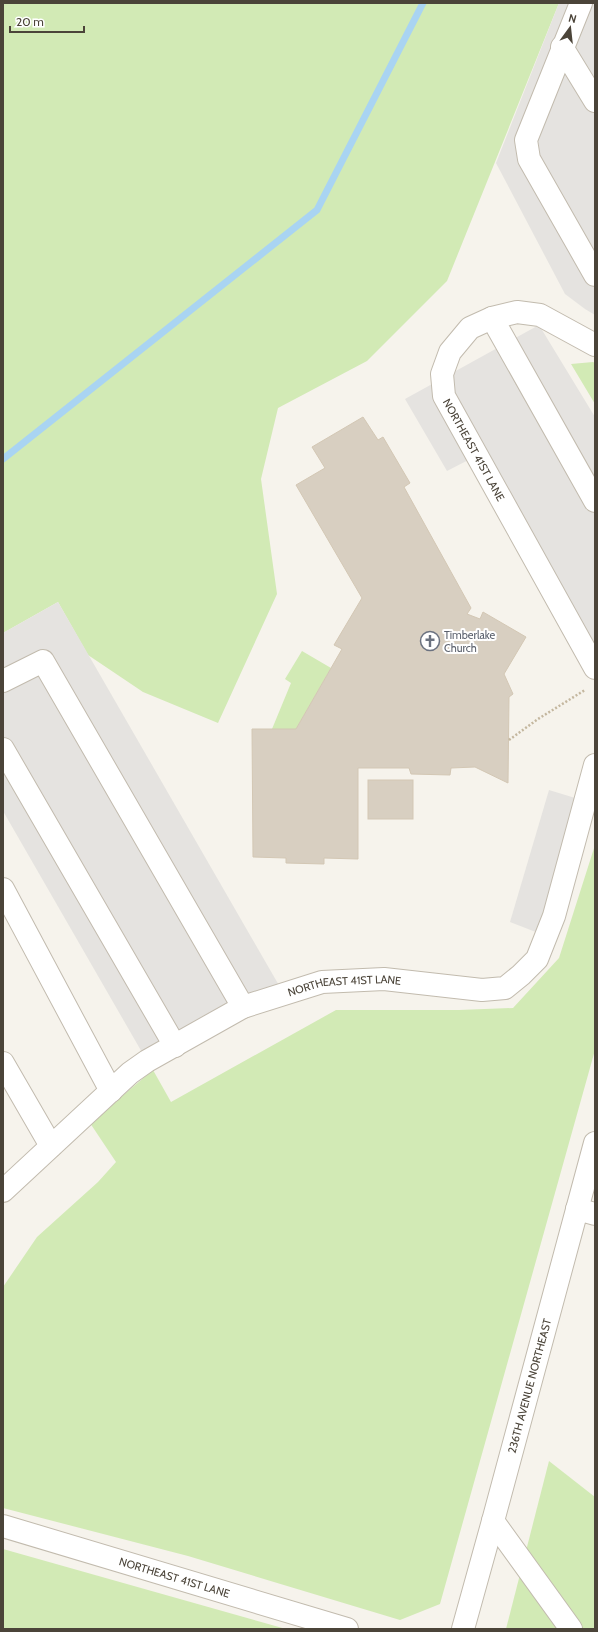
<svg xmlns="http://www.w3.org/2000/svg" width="598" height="1632" viewBox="0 0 598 1632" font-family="Cabin,sans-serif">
	<rect width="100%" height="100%" fill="#f6f3ec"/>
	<!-- green -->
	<g fill="#d2eab5">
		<path d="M3,3H559L447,281L367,361L278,408L261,479L277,594L218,723L143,692L88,655L58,602L3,633Z"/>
		<path d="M593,362L595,363V404L571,364Z"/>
		<path d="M302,651L331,668L296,729H272L291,683L285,679Z"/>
		<path d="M595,845V1050L440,1604L400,1620L188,1556L3,1508V1287L37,1237L98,1182L116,1162L90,1123L153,1070L171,1102L336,1010H459L513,1008L559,958Z"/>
		<path d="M549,1461L595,1497V1629H506Z"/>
		<path d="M3,1549L286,1629H3Z"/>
	</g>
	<!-- parking -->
	<g fill="#e5e3e0">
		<path d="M559,3H595V315L585,309L565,294L496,163Z"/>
		<path d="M539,325L595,417V668L478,455L447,471L405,399Z"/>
		<path d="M58,602L284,994L147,1061L3,811V633Z"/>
		<path d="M549,790L585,801L546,936L510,922Z"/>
	</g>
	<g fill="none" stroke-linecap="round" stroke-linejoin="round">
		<!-- stream -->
		<path stroke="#a9d4f2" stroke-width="7" d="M3,459L317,210L423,3"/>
	</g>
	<!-- building -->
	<g fill="#d8cfc1" stroke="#d3c7b4">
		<path d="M363,417L378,440L383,437L410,483L404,487L471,608L467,614L480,619L483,612L526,637L504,674L513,694L509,697L508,783L475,767L451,768L450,775L411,774L409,768H358V859L324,858V864L286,863V858L253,857L252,729H296L342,649L334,645L362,598L296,485L325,468L312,447Z"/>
		<rect x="368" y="780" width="45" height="39"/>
	</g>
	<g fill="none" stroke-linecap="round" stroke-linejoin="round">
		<!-- minor casing -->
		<g stroke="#c2bbae" stroke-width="24">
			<g id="minor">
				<path d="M581,3L526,140L529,159L595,275"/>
				<path d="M562,47L595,101"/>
				<path d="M492,318L595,501"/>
				<path id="s1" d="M595,345L540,315L517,312L492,318L470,328L450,352L442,374L444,396L595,668"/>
				<path d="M3,681L43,661L243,1007"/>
				<path d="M3,749L175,1046"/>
				<path d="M3,889L111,1091"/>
				<path d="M3,1063L51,1146"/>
				<path id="s2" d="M3,1191L130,1073L147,1061L243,1007L322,982L384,979L482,990L505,988L521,975L537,959L554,916L595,765"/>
				<path d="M577,1209L595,1214"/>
				<path d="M493,1521L571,1629"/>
				<path id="s3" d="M3,1526L347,1629"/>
				<path id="s4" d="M463,1629L493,1521L595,1143"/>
			</g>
		</g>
		<!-- path -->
		<path stroke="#c4b79f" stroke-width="2.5" stroke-dasharray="2 2" stroke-linecap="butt" d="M509,740L538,719L585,690"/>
		<!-- minor -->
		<use href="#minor" stroke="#fff" stroke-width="22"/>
	</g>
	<!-- icons -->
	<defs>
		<g id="church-ring" transform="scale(1)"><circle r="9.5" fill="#fff" stroke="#6b7280" stroke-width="1.5"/><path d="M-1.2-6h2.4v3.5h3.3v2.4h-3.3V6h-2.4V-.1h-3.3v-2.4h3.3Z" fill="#6b7280"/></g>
	</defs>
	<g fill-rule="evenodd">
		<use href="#church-ring" x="430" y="641"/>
	</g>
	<g text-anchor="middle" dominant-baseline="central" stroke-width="4" stroke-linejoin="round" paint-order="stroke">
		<!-- street labels -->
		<g font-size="11" fill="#4b4439" stroke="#fff">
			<text stroke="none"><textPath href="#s1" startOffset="274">NORTHEAST 41ST LANE</textPath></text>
			<text stroke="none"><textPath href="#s2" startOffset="409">NORTHEAST 41ST LANE</textPath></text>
			<text stroke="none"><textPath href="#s4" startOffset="252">236TH AVENUE NORTHEAST</textPath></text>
			<text stroke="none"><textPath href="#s3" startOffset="179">NORTHEAST 41ST LANE</textPath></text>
		</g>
		<!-- worship labels -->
		<g font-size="11" fill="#5b616d" stroke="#fff" text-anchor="start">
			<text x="444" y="635">Timberlake<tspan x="444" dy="13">Church</tspan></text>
		</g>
	</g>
	<!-- border -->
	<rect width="598" height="1632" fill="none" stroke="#4b4439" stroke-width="8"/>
	<!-- north arrow -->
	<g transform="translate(570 28) rotate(15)" stroke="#ffffff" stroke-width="3" paint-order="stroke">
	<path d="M0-3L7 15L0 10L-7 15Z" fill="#4b4439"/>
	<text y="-6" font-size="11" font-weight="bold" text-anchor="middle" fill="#4b4439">N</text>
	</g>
	<!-- scale -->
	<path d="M10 26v6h74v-6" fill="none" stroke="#4b4439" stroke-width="2"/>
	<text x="16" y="26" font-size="12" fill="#4b4439" stroke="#ffffff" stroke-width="3" paint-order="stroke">20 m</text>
</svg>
